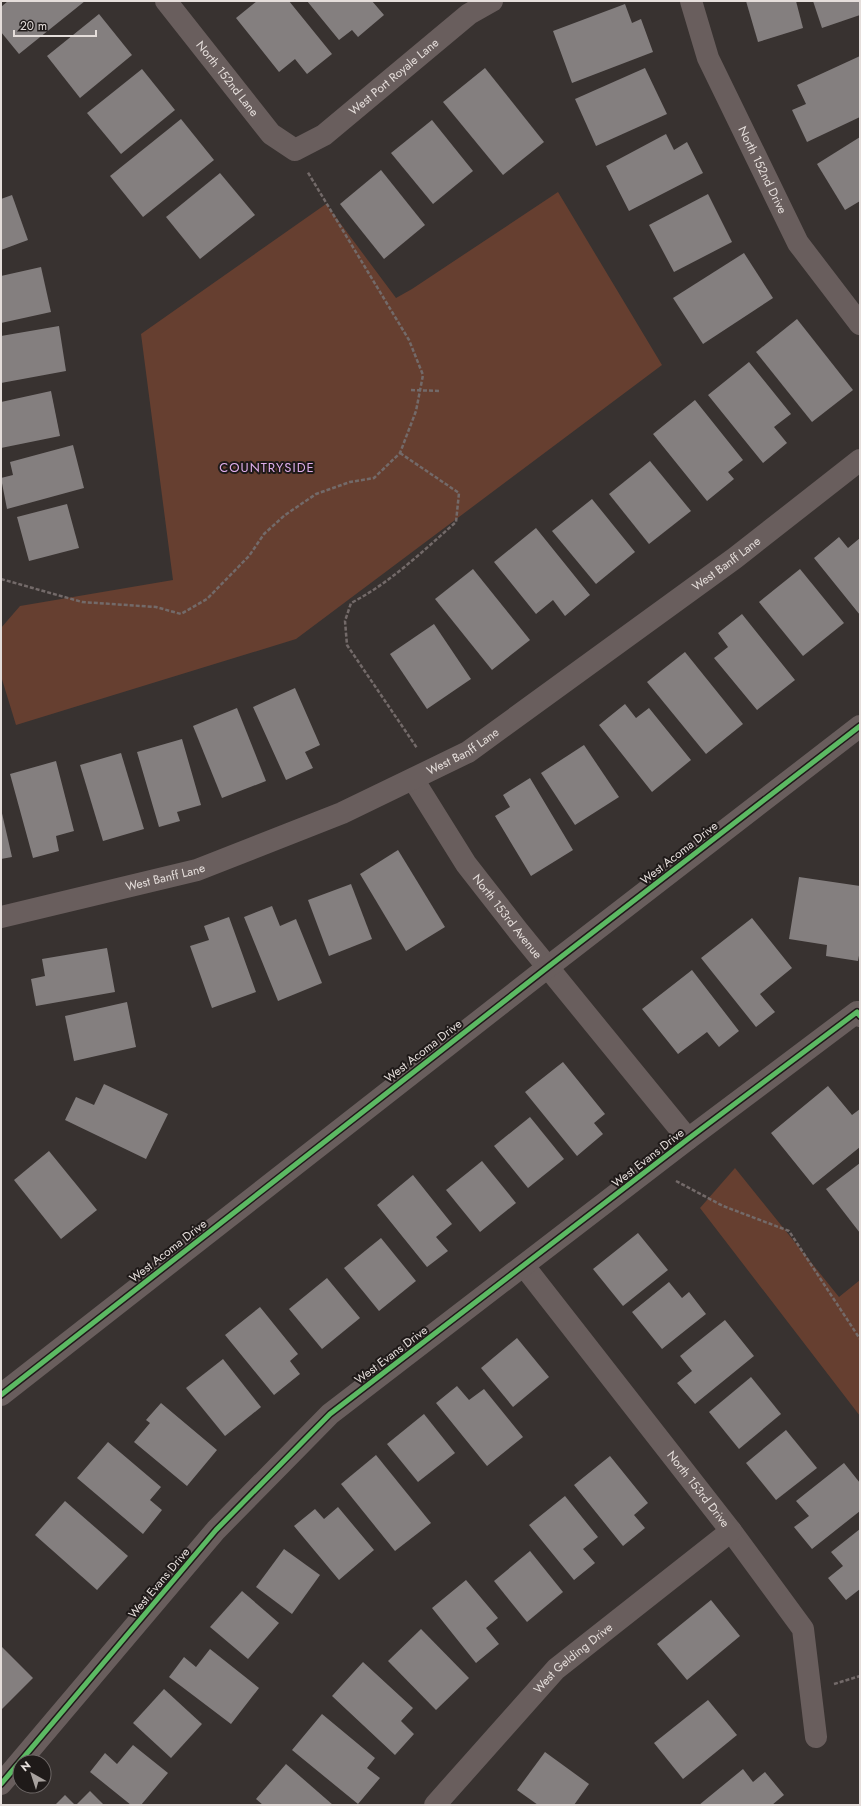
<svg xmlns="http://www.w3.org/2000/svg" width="861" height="1806" viewBox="0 0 861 1806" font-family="Jost,sans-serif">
	<rect width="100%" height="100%" fill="#383230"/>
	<!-- green -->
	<g fill="#663f30">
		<path d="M558,192L662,365L296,639L16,725L1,676V628L20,606L173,580L141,334L326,204L396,298L412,289Z"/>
		<path d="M735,1168L839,1297L860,1280V1416L700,1208Z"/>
	</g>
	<!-- building -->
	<g fill="#847f7f">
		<path d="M8,1H85L19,54L1,32V7Z"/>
		<path d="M257,1H289L332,54L307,74L295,59L279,72L236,18Z"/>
		<path d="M307,1H372L384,15L358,37L352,30L339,40Z"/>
		<path d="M746,1H796L803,28L758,42Z"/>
		<path d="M813,1H860V15L822,28Z"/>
		<path d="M625,4L632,23L641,19L653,52L572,83L553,31Z"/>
		<path d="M99,14L132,55L80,98L47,56Z"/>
		<path d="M860,56V117L807,142L792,110L806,104L797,85Z"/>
		<path d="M485,68L544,142L503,175L443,102Z"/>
		<path d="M645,68L667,114L596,146L575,99Z"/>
		<path d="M142,69L175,110L121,154L87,113Z"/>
		<path d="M181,119L214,160L143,217L110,176Z"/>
		<path d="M432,120L473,171L433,204L391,153Z"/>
		<path d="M666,134L674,150L687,142L703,173L629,211L606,166Z"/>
		<path d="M860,137V201L845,210L817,164Z"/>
		<path d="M381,170L425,225L384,259L340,204Z"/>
		<path d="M220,173L255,215L200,259L166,217Z"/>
		<path d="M708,194L732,242L674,272L649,225Z"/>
		<path d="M12,195L28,240L1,250V199Z"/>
		<path d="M744,253L773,298L703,344L673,298Z"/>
		<path d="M41,267L51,312L1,323V276Z"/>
		<path d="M797,319L853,390L812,422L756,352Z"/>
		<path d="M59,326L66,371L1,383V336Z"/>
		<path d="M749,362L791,414L774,427L787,443L763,463L708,395Z"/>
		<path d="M51,391L60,436L1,448V402Z"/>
		<path d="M695,400L743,460L728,472L734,479L707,501L653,434Z"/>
		<path d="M73,445L84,488L7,509L1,478L13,475L10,462Z"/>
		<path d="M650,461L691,511L649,544L609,494Z"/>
		<path d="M592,499L635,552L596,584L552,531Z"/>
		<path d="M67,504L79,548L29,561L17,517Z"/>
		<path d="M536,528L590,595L565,616L553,600L536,614L494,562Z"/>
		<path d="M839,537L848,548L860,538V615L814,558Z"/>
		<path d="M473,569L530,640L492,670L435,599Z"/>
		<path d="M800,569L844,623L803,656L759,602Z"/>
		<path d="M742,614L795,680L757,710L714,658L728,647L718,633Z"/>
		<path d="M434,624L471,679L427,709L390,654Z"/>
		<path d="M685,652L743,724L706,754L647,682Z"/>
		<path d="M295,688L320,745L305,752L313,768L286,780L253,707Z"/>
		<path d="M625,704L636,718L649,708L691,760L652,792L599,725Z"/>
		<path d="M237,708L266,781L222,798L193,726Z"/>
		<path d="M182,739L201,805L177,812L180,821L159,827L137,752Z"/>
		<path d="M584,745L619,797L575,825L541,773Z"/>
		<path d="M121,753L144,829L103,841L80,765Z"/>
		<path d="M56,761L74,831L56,836L59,851L33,858L10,774Z"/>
		<path d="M530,778L573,850L531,876L495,816L510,807L503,795Z"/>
		<path d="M1,809L12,857L1,859Z"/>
		<path d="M398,850L445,927L406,951L360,874Z"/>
		<path d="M799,877L860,886V950L858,961L826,956L827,945L789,939Z"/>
		<path d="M351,884L372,939L329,956L308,900Z"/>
		<path d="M272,906L280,926L296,919L322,983L278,1001L244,917Z"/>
		<path d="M229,917L256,992L212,1008L190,946L209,940L204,926Z"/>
		<path d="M752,918L792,968L760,994L775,1012L756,1027L701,958Z"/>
		<path d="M107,948L115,992L36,1006L31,979L45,976L42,959Z"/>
		<path d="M692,970L739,1031L719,1047L707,1032L678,1054L642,1009Z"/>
		<path d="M127,1002L136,1047L74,1061L65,1016Z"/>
		<path d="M563,1062L605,1114L594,1123L603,1134L577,1156L525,1092Z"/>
		<path d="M104,1084L168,1114L146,1159L65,1120L76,1097L94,1105Z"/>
		<path d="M828,1086L852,1115L860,1109V1147L813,1185L771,1133Z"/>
		<path d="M530,1117L564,1159L528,1188L494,1146Z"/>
		<path d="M49,1151L97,1210L61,1239L14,1180Z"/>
		<path d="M482,1161L516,1203L480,1232L446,1190Z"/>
		<path d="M860,1163V1233L826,1189Z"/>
		<path d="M413,1175L452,1224L436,1237L448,1251L427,1267L377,1205Z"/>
		<path d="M638,1233L668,1270L623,1306L593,1269Z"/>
		<path d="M381,1238L416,1281L379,1311L344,1268Z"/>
		<path d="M327,1278L360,1318L322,1349L289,1309Z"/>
		<path d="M669,1282L682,1298L689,1292L706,1314L662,1349L632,1312Z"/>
		<path d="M260,1307L298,1354L290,1361L300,1374L274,1395L225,1335Z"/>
		<path d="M725,1320L754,1356L695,1404L677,1383L692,1371L680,1356Z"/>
		<path d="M517,1338L549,1377L513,1407L481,1368Z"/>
		<path d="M223,1359L261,1407L225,1436L186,1388Z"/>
		<path d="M751,1377L781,1414L739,1449L709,1412Z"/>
		<path d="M457,1386L469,1400L484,1389L523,1437L487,1466L436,1403Z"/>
		<path d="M161,1403L217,1450L187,1486L134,1442L150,1423L146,1420Z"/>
		<path d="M424,1414L455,1453L418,1482L387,1444Z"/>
		<path d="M786,1430L817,1468L776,1500L746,1463Z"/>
		<path d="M108,1442L161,1487L150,1500L162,1510L143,1534L77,1478Z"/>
		<path d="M376,1455L431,1523L395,1551L341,1484Z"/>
		<path d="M610,1456L648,1503L634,1515L645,1528L623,1546L574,1485Z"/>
		<path d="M844,1463L860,1483V1511L812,1549L794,1527L809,1516L796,1501Z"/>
		<path d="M565,1496L598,1537L583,1549L595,1563L574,1580L529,1525Z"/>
		<path d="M65,1501L128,1556L97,1590L35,1535Z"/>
		<path d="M338,1507L374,1550L339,1580L294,1526L315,1509L324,1519Z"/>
		<path d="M860,1529V1589L846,1600L828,1578L843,1566L831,1552Z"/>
		<path d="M284,1549L320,1575L292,1614L256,1587Z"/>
		<path d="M530,1551L563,1592L527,1622L494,1581Z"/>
		<path d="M466,1580L498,1618L486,1628L499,1644L476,1663L432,1608Z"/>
		<path d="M242,1591L279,1623L248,1659L210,1627Z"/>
		<path d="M711,1600L740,1636L687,1680L657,1644Z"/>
		<path d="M421,1629L469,1678L436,1710L388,1661Z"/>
		<path d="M1,1646L33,1678L1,1710Z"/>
		<path d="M210,1649L259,1688L231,1724L169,1677L184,1657L196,1667Z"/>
		<path d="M363,1662L413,1708L401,1721L414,1734L395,1755L332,1696Z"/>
		<path d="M164,1689L202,1724L171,1758L133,1723Z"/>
		<path d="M708,1700L737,1735L683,1779L654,1743Z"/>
		<path d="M322,1714L375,1758L367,1768L380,1778L358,1804L292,1750Z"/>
		<path d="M133,1745L168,1773L141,1805H131L90,1772L105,1753L117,1764Z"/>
		<path d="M545,1752L589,1784L574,1805H538L517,1790Z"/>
		<path d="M286,1764L333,1805H263L256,1799Z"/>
		<path d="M743,1769L753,1782L765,1772L784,1795L772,1805H699Z"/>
		<path d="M90,1791L104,1805H76Z"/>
		<path d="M65,1795L75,1805H55Z"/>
	</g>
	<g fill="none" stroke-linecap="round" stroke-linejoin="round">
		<!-- path -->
		<g stroke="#736a69" stroke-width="2.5" stroke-dasharray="4 2" stroke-linecap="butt">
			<path d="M411,390L440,391"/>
			<path d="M400,453L459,493L456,522C423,551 390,583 351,603L345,621L347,645L417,748"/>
			<path d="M1,579L82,602L156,607L181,614L207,599L249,556L264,534L285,515L316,494L350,482L374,478L400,453L416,411L423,375L409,340L307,171"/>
			<path d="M676,1181L723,1206L789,1231L860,1339"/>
			<path d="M834,1684L860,1676"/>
		</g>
		<!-- minor -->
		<g stroke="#695e5d" stroke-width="22">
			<path id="s1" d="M166,1L271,134L295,150L324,135L469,14L492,1"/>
			<path id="s2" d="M691,1L708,58L798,243L860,324"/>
			<path id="s3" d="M413,779L466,864L519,932L688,1139"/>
			<path id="s4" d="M1,917L197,870L342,813L468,752L735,558L860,460"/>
			<path id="s5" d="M524,1266L731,1531L803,1629L816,1737"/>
			<path d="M1,1784L216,1530L330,1414L688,1139L857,1012L860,1016"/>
			<path id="s6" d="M435,1805L556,1669L731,1531"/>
		</g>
		<!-- tertiary -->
		<path stroke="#695e5d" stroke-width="22" d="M1,1395L548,967L860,726"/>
		<!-- cycleway casing -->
		<g stroke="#1f1a19" stroke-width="8">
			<g id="cycleway">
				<path d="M1,1395L548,967L860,726"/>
				<path d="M1,1784L216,1530L330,1414L688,1139L857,1012L860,1016"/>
			</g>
		</g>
		<!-- cycleway -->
		<use href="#cycleway" stroke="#5cba63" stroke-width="5"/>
	</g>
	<g text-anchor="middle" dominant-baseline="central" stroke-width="4" stroke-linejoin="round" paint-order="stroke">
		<!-- street labels -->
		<g font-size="12" fill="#e5dedb" stroke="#1f1a19">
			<text stroke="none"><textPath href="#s1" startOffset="322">West Port Royale Lane</textPath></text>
			<text stroke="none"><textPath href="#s1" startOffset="99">North 152nd Lane</textPath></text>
			<text stroke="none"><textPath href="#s2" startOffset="184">North 152nd Drive</textPath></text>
			<text stroke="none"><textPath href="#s4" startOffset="817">West Banff Lane</textPath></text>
			<text stroke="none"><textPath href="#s4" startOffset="493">West Banff Lane</textPath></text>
			<text transform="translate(679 853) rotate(-38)">West Acoma Drive</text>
			<text stroke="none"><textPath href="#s4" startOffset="169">West Banff Lane</textPath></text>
			<text stroke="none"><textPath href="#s3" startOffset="167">North 153rd Avenue</textPath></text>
			<text transform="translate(423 1051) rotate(-38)">West Acoma Drive</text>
			<text transform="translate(648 1158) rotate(-38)">West Evans Drive</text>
			<text transform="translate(168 1251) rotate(-38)">West Acoma Drive</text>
			<text transform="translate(391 1355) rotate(-37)">West Evans Drive</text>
			<text stroke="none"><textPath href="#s5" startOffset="283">North 153rd Drive</textPath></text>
			<text transform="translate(159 1583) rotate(-50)">West Evans Drive</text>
			<text stroke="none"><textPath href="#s6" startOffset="202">West Gelding Drive</textPath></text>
		</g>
		<!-- neighbourhood labels -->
		<g font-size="13" letter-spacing="1" fill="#dfaeeb" stroke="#1f1a19">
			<text x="267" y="467">COUNTRYSIDE</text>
		</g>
	</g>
	<!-- border -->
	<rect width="861" height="1806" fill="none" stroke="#e5dedb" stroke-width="4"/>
	<!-- north arrow -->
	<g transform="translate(32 1774) rotate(321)"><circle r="19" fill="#1f1a19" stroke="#6e6867"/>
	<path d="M0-3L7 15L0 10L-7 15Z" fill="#a8a29f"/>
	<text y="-6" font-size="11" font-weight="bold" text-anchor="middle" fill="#e5dedb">N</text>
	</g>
	<!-- scale -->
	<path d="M14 30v6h82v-6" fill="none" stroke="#e5dedb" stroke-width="2"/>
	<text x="20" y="30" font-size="12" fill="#e5dedb" stroke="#1f1a19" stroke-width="3" paint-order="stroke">20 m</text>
</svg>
